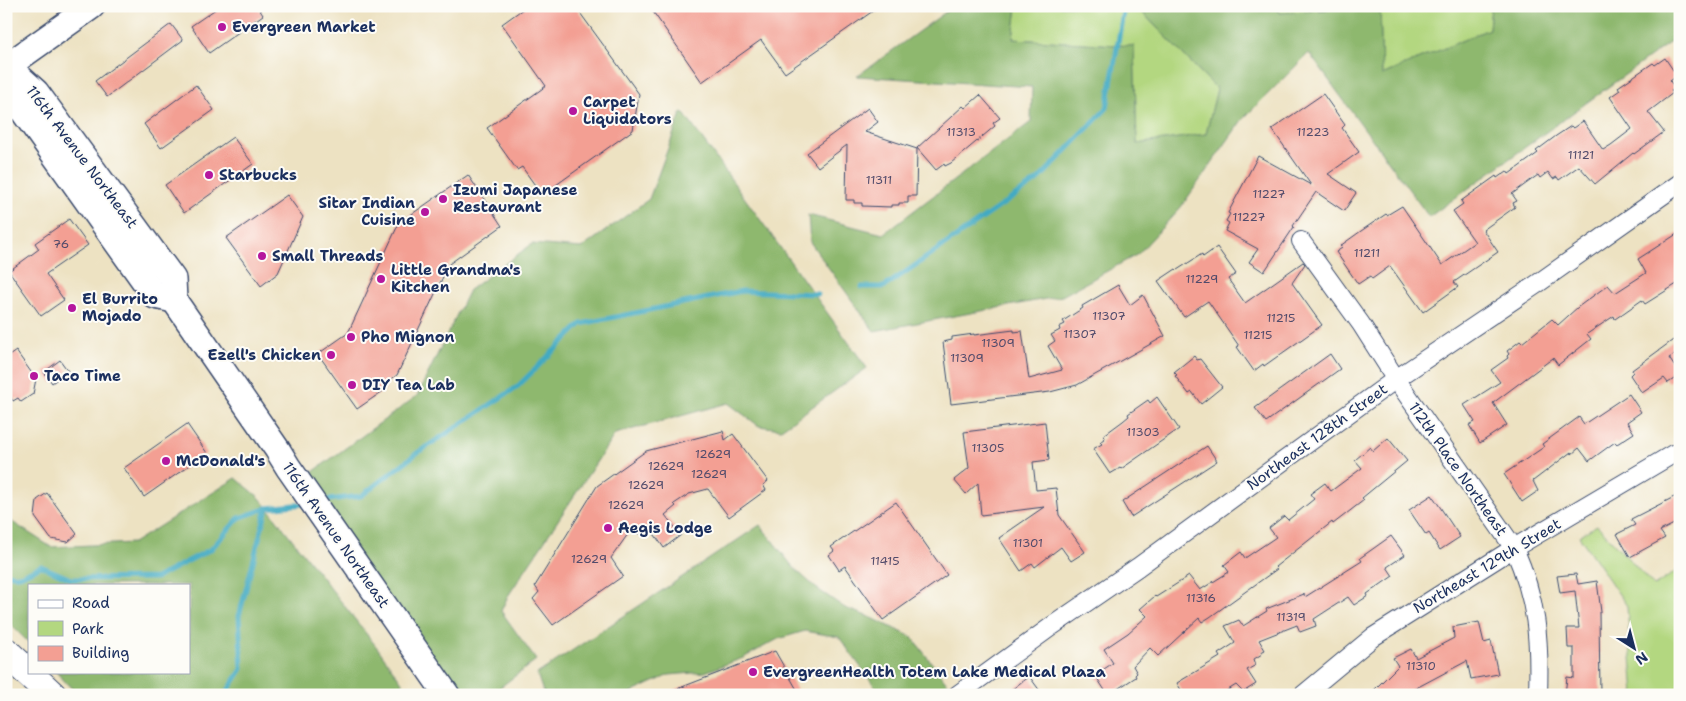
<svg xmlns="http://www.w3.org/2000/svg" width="1686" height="701" viewBox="0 0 1686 701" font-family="'Shantell Sans',sans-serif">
	<rect width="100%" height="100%" fill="#fdfcf7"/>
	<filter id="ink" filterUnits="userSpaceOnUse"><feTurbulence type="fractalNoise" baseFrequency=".02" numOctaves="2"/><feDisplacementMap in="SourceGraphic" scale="10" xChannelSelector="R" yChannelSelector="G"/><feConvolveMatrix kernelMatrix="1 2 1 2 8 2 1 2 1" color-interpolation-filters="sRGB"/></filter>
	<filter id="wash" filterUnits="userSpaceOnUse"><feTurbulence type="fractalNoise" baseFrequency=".0096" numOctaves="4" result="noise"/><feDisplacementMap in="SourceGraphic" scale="20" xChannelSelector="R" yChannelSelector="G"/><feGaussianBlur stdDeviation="1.12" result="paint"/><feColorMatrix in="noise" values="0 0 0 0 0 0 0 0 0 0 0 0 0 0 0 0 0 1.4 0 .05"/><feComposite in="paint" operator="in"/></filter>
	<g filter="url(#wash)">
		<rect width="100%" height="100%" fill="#ede2c2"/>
		<!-- green -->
		<g fill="#b3d780" stroke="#67836f">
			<path d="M1017,6H1136L1217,89L1206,134L1137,144L1134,46L1013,39Z"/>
			<path d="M1276,6H1370L1280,13Z"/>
			<path d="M1380,6H1491L1489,29L1382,75Z"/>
			<path d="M1597,525L1654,586L1680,569V695H1634L1627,606L1579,536Z"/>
		</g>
		<!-- forest -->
		<g fill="#8eb86e" stroke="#547466">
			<path d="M954,6H1017L1013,39L1134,46L1137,144L1206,134L1217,89L1136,6H1276L1280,13L1380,6L1382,75L1489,29L1491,6H1680V35L1429,217L1309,53L1242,120L1181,207L1138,254L1062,296L874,331L810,242L808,215L883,234L1031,122L1032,87L857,76Z"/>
			<path d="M682,111L867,368L781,429L759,426L728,403L615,434L508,596L501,611L536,660L490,695H447L299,482L417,396L469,290L532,244L582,248L649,199Z"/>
			<path d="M236,478L259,497L379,650L403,684L400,695H78L56,672H189V585H29V643L6,620V518L51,547L133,543Z"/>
			<path d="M760,525L793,567L816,588L845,608L872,618L912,637L956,695H881L839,637L805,631L778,639L743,658L705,672L669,675L626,695H548L543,692L537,674Z"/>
		</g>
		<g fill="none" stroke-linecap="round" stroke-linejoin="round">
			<!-- stream -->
			<g stroke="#43aac3" stroke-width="5">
				<path d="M862,287H884L1038,180L1107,108L1124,6"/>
				<path d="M320,501L361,496L417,453L517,387L581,324L742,291L818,294"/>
				<path d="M6,574L20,576L41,566L71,579L156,578L211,549L239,518L267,508L304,504"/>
				<path d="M225,695L242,669L239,616L267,508"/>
			</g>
		</g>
		<g id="blocks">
			<!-- building -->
			<g fill="#f39f93">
				<path d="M220,6H257L263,15L209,53L191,26Z"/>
				<path d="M527,6H575L639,94L633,130L542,195L522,167L517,170L487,128L546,86L502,24Z"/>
				<path d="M649,6H880L785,73L761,40L702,82Z"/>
				<path d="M171,24L183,40L107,97L95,81Z"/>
				<path d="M1665,58L1677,76L1670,81L1675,88L1671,91L1673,93L1648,112L1664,132L1634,154L1633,153L1595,184L1579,166L1559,180L1557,177L1553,179L1548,172L1540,178L1538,175L1512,194L1517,201L1513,203L1515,207L1483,230L1498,252L1454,282L1458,287L1423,312L1390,266L1372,279L1370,276L1358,284L1336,252L1342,248L1340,246L1361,231L1386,214L1387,215L1402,206L1442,265L1475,242L1453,211L1463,204L1461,201L1496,176L1497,178L1507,171L1509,174L1538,153L1536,151L1556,136L1571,126L1573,128L1583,121L1603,150L1611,145L1632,129L1610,97L1620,90L1618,87L1653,63L1655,65Z"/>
				<path d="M196,85L214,110L161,148L144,124Z"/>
				<path d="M1323,94L1345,125L1342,128L1359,152L1328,174L1356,193L1344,211L1316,192L1293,226L1294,227L1264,272L1249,262L1258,249L1225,231L1229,223L1226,221L1230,214L1228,213L1258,156L1311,185L1272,129Z"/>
				<path d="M980,95L1000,118L993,123L995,126L951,163L945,166L944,164L936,170L917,148L963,106L965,108Z"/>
				<path d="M868,108L878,122L865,132L917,149L916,196H908V203H899V205H891V207L862,206V203H854V200H846L847,145L818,167L807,153Z"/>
				<path d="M233,137L253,164L184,213L165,185Z"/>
				<path d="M468,175L502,226L449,264L397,375L383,385L386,389L357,409L318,354L348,333L399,223Z"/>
				<path d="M287,195L303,217L278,273L261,286L226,238Z"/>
				<path d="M69,219L88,245L46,274L64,300L41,316L9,271L39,249L35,243Z"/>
				<path d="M1680,232V282L1645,304L1642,300L1615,319L1614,316L1587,334L1591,339L1558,365L1553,358L1493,403L1507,425L1480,443L1469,425L1475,422L1464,405L1500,382L1491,370L1508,358L1507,356L1509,354L1507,351L1520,341L1522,343L1552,319L1558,325L1578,307L1608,285L1615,293L1646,273L1638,259Z"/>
				<path d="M1217,247L1236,274L1228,279L1245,303L1303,262L1305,264L1292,283L1322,325L1264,366L1263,364L1254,371L1237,347L1239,346L1208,301L1184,317L1158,281L1176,269L1177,270L1202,254L1203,257Z"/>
				<path d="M1118,285L1130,305L1143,295L1165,336L1077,385L1050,392L951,404L943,342L952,340V337L974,334V335L1014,330V332L1022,331L1029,379L1062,370L1048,346L1055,341L1051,335L1060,330L1059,327L1065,324L1063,321L1083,308L1082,306Z"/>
				<path d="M1680,335V351L1669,358L1680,375L1668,383L1664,378L1642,393L1630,375L1633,372L1632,370Z"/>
				<path d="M16,351L36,379L33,394L21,402L18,398L13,401L6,391V358Z"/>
				<path d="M1330,354L1340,369L1266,422L1255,408Z"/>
				<path d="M1194,356L1197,360L1200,359L1222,387L1201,404L1192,392L1189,394L1175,376L1177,375L1174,372Z"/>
				<path d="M60,360L68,371L52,383L44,372Z"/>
				<path d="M1629,394L1641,412L1627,422L1634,433L1617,444L1615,442L1589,461L1579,448L1572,454L1571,452L1533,481L1538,491L1522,502L1504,474L1544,447L1542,444L1579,417L1584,424Z"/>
				<path d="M1157,397L1179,429L1121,469L1120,468L1110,474L1093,449L1102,444L1100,442L1105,438L1104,435L1123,421L1129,416L1128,414L1148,400L1150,403Z"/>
				<path d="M1045,422L1049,460L1033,462L1036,490L1056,488L1059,515L1085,552L1071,561L1061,547L1035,567L1032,563L1021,571L999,538L1044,507L981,515L978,483L966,494L954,480L969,468L964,432Z"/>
				<path d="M187,424L207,453L144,497L124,468Z"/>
				<path d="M723,431L725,440L733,434L768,481L763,485L766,490L729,517L708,489L689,494L674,504L676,506L665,515L681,535L664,548L650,528L647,527L638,534L633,527L611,558L623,576L553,625L533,599L539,592L535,586L597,486L646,451Z"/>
				<path d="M1388,438L1407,461L1362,498L1364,500L1333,524L1332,522L1275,567L1277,569L1210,617L1202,622L1199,618L1158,656L1150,648L1133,666L1137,673L1135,675L1136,677L1108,695L1095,675L1113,663L1104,649L1128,633L1147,616L1140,609L1155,596L1156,597L1189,576L1200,590L1229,572L1224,565L1241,552L1245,558L1276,537L1269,528L1284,516L1288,520L1314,499L1310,494L1325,483L1331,491L1362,468L1355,460L1370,447L1373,451Z"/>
				<path d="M1207,446L1217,461L1131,517L1122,502Z"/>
				<path d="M47,493L77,534L68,542L51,539L35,517L37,500Z"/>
				<path d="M1680,494V521L1660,531L1665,538L1630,557L1617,534L1635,525L1631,519Z"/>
				<path d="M1432,495L1460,537L1440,550L1429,533L1426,535L1409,510Z"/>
				<path d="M896,502L947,575L883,620L845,566L839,570L829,555L834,551L831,547Z"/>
				<path d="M1391,536L1405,555L1387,567L1393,576L1367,594L1368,596L1354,605L1348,597L1314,619L1316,626L1300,632L1297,625L1259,640L1265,650L1261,652L1262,654L1254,659L1256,665L1247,670L1256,684L1243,692L1236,685L1220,695H1184L1177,683L1220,657L1218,654L1235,643L1225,626L1239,620L1243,626L1267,611L1266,609L1304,594L1305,597L1362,561L1360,558Z"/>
				<path d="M1576,574L1578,584L1597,581L1601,612H1599L1600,695H1565L1567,677L1574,678V648H1568L1567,628H1579L1575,591L1560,593L1557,576Z"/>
				<path d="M1479,622L1484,643L1491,641L1498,674L1471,679L1467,661L1403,695H1369L1398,666L1393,658L1411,649L1416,658L1454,638L1453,627Z"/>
				<path d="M775,651L800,695H664V694Z"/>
				<path d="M1029,676L1043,695H1005Z"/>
			</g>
		</g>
	</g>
	<g filter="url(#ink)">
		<use href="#blocks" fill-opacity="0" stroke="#3a4a6d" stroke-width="1"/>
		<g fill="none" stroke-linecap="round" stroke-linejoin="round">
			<!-- street casing -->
			<g stroke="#3a4a6d" stroke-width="20">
				<g id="street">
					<path d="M1301,241L1361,324L1396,379L1514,548C1537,601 1540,638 1538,695"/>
					<path d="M957,695L1052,626L1138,567L1396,379L1537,284L1680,183"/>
					<path d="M1303,695L1373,637L1514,548L1673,454L1680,453"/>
				</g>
			</g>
			<!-- secondary casing -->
			<g stroke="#3a4a6d" stroke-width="28">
				<g id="secondary">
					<path d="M7,66L36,92L173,279L174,300L277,449L288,467L447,695"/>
					<path d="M7,66L18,104L155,296L174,300"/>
					<path d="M6,67L92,6"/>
				</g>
			</g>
			<!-- highway casing -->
			<g stroke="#3a4a6d" stroke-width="30">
				<path id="highway" d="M6,652L52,695"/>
			</g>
			<!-- street -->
			<use href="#street" stroke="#fff" stroke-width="18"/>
			<!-- secondary -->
			<use href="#secondary" stroke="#fff" stroke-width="25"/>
			<!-- highway -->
			<use href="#highway" stroke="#fff" stroke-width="28"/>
		</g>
	</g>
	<!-- markers -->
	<g fill="#b5179e" stroke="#fdfcf7" stroke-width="2">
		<circle cx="222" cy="27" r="5"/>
		<circle cx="573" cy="111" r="5"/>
		<circle cx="209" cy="175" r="5"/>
		<circle cx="443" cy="199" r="5"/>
		<circle cx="425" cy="212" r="5"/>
		<circle cx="262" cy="256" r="5"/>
		<circle cx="381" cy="279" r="5"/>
		<circle cx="72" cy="308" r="5"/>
		<circle cx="351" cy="337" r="5"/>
		<circle cx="331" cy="355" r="5"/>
		<circle cx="34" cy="376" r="5"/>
		<circle cx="352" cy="385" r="5"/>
		<circle cx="166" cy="461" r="5"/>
		<circle cx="608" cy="528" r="5"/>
		<circle cx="753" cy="672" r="5"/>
	</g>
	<g text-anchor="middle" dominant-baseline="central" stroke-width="4" stroke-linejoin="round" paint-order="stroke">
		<!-- number labels -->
		<g font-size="12" fill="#514b6b">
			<text x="961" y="132">11313</text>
			<text x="1313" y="132">11223</text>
			<text x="1581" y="155">11121</text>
			<text x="879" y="180">11311</text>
			<text x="1269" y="194">11227</text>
			<text x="1249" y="217">11227</text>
			<text x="61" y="244">76</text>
			<text x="1367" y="253">11211</text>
			<text x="1202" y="279">11229</text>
			<text x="1109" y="316">11307</text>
			<text x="1281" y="318">11215</text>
			<text x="1080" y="334">11307</text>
			<text x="1258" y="335">11215</text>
			<text x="998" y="343">11309</text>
			<text x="967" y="358">11309</text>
			<text x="1143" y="432">11303</text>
			<text x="988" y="448">11305</text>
			<text x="713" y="454">12629</text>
			<text x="666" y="466">12629</text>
			<text x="709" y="474">12629</text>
			<text x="646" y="485">12629</text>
			<text x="626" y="505">12629</text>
			<text x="1028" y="543">11301</text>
			<text x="589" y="559">12629</text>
			<text x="885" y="561">11415</text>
			<text x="1201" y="598">11316</text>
			<text x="1291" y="617">11319</text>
			<text x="1421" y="666">11310</text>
		</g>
		<!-- poi labels -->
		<g font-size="15" font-weight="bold" fill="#1b2f5e" stroke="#fdfcf7" text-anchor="start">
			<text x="232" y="27">Evergreen Market</text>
			<text x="583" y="102">Carpet<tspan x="583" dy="17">Liquidators</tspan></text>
			<text x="219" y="175">Starbucks</text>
			<text x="453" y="190">Izumi Japanese<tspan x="453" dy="17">Restaurant</tspan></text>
			<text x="415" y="203" text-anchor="end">Sitar Indian<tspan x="415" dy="17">Cuisine</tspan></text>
			<text x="272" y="256">Small Threads</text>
			<text x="391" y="270">Little Grandma's<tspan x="391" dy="17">Kitchen</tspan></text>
			<text x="82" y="299">El Burrito<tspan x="82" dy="17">Mojado</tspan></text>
			<text x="361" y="337">Pho Mignon</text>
			<text x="321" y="355" text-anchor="end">Ezell's Chicken</text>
			<text x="44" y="376">Taco Time</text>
			<text x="362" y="385">DIY Tea Lab</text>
			<text x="176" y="461">McDonald's</text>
			<text x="618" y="528">Aegis Lodge</text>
			<text x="763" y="672">EvergreenHealth Totem Lake Medical Plaza</text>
		</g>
		<!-- street labels -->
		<g font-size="15" fill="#1b2f5e" stroke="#fdfcf7">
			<text transform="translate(82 157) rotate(53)">116th Avenue Northeast</text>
			<text transform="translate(1317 437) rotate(-36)">Northeast 128th Street</text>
			<text transform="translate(1458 469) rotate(55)">112th Place Northeast</text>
			<text transform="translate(336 535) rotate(55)">116th Avenue Northeast</text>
			<text transform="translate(1487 566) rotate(-31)">Northeast 129th Street</text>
		</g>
	</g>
	<!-- margin -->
	<rect width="1686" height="701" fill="none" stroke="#fdfcf7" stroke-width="25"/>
	<!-- legend -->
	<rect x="28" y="584" width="162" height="90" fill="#fdfcf7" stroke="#a3aaba"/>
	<rect x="38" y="600" width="25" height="8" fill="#ffffff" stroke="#a3aaba"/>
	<text x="72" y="608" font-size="15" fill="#1b2f5e">Road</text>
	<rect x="38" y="621" width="25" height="15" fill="#b3d780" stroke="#a3aaba"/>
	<text x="72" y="634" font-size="15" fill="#1b2f5e">Park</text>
	<rect x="38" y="646" width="25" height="15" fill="#f39f93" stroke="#a3aaba"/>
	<text x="72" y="658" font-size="15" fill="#1b2f5e">Building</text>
	<!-- north arrow -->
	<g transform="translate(1634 648) rotate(144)" stroke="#fdfcf7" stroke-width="4" paint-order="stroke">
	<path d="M0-4L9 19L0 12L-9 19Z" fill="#1b2f5e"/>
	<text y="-8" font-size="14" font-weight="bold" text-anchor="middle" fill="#1b2f5e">N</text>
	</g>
</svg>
